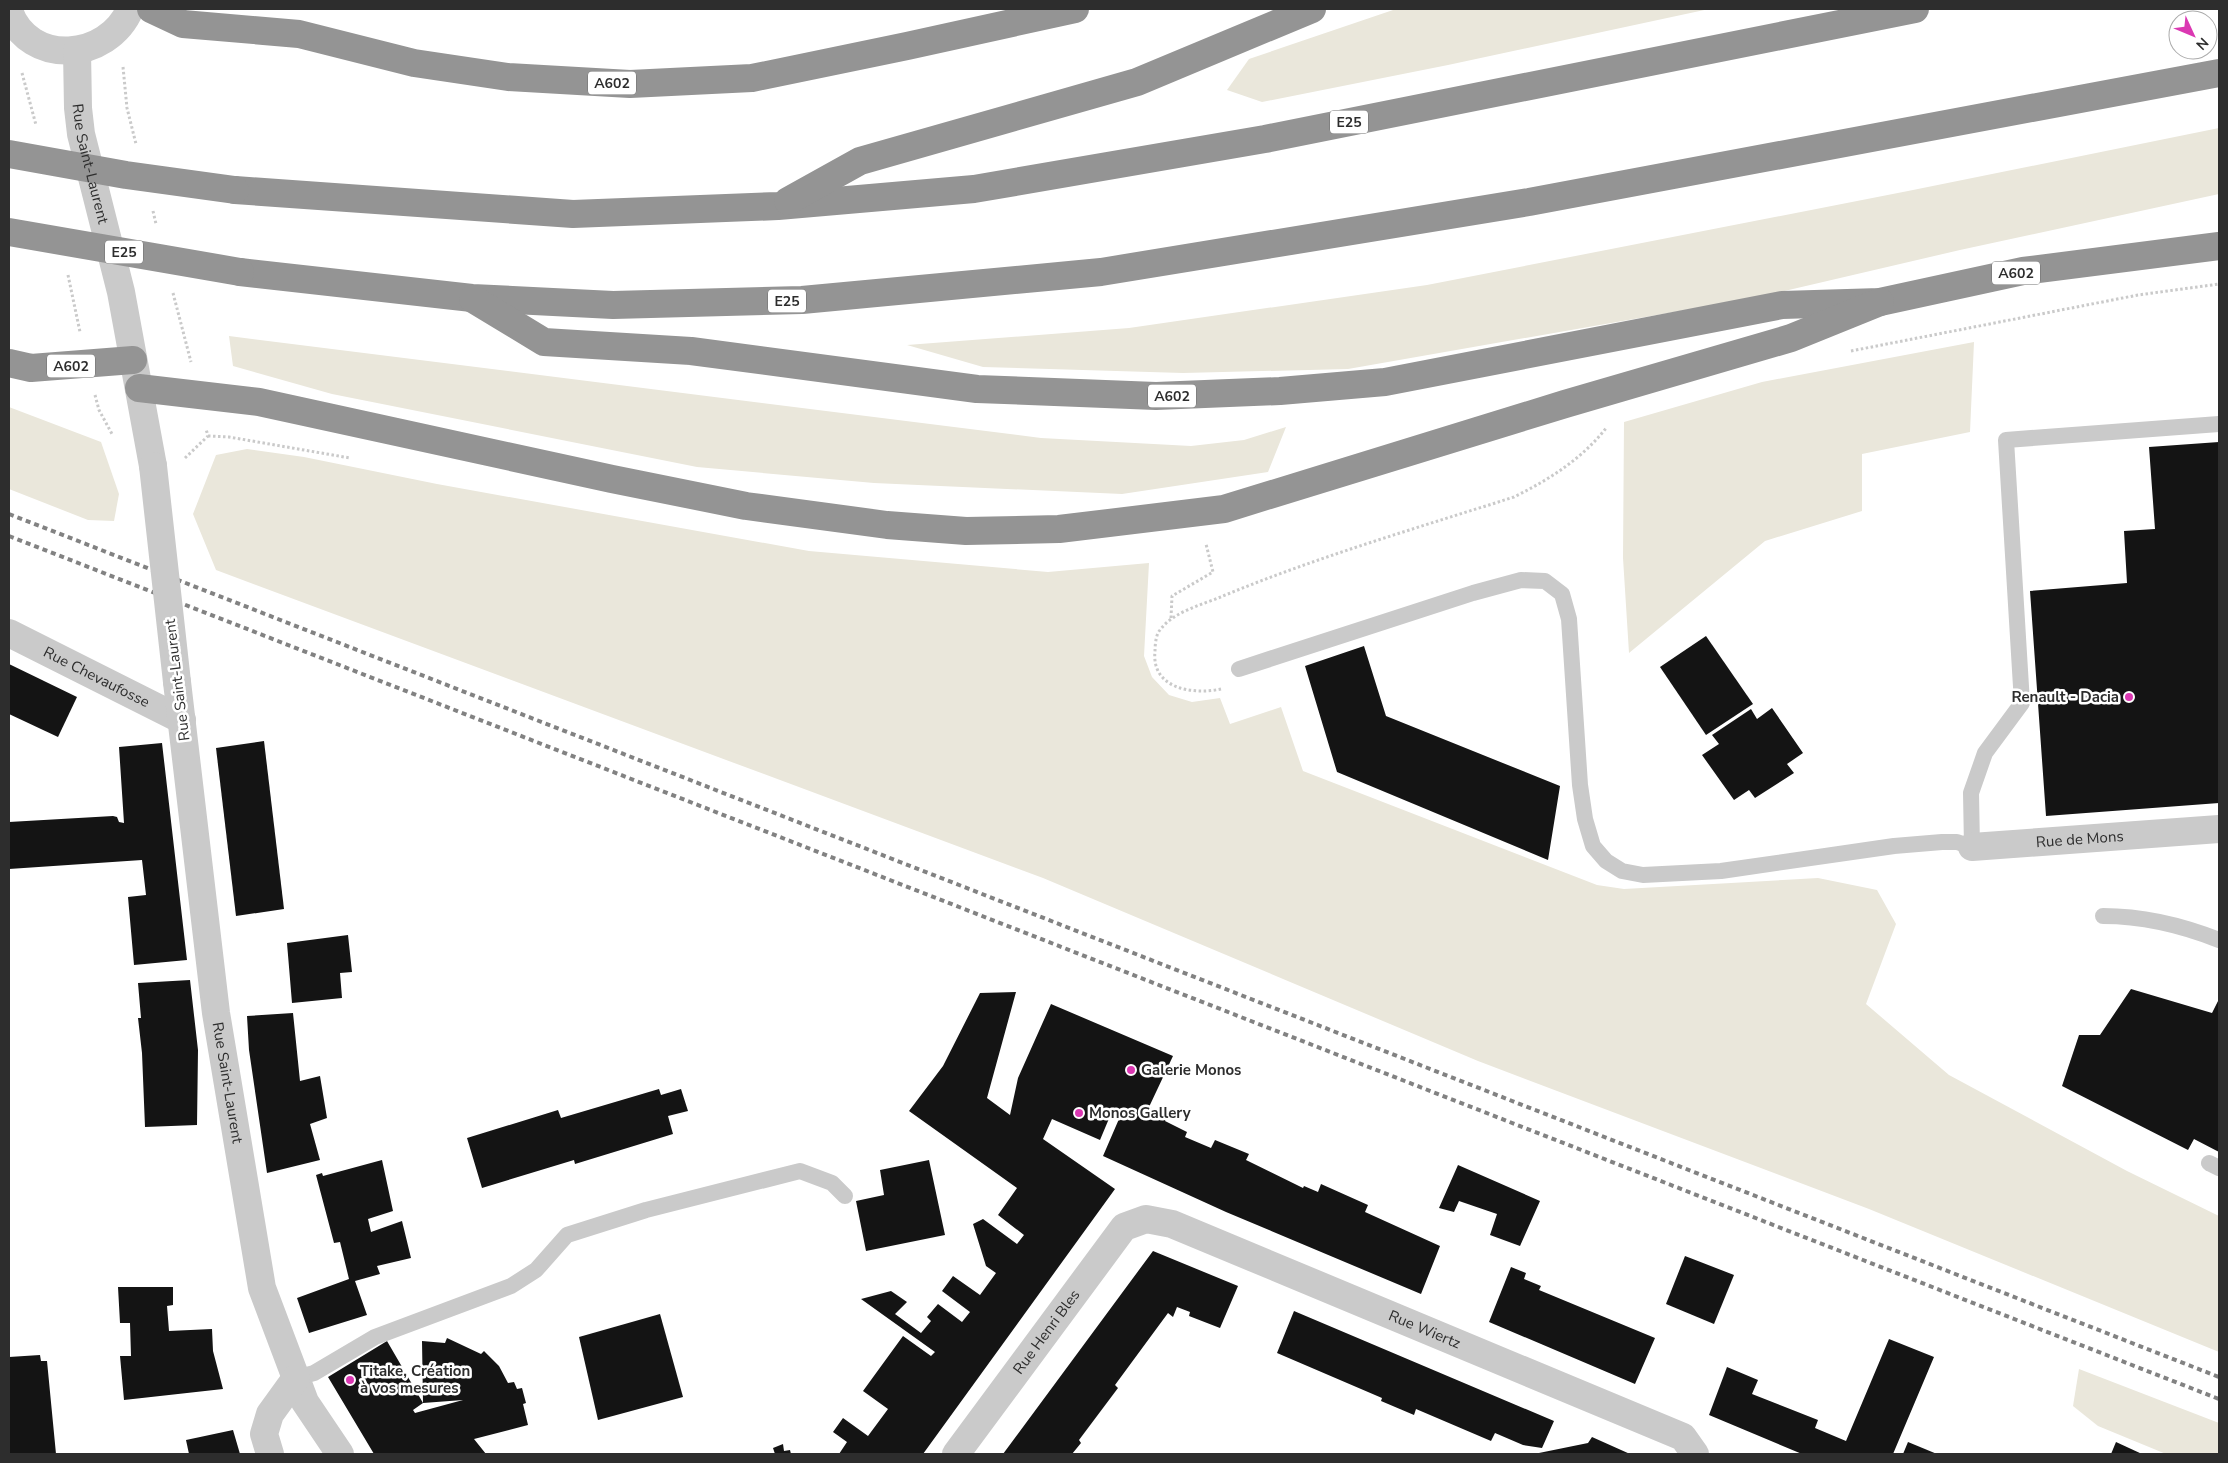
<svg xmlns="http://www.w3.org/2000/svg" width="2228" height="1463" viewBox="0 0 2228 1463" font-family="'Nunito Sans',sans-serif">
	<rect width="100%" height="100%" fill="#fff"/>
	<!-- green -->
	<g fill="#eae7db">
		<path d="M1396,9H1709L1448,65L1262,102L1227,90L1249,59Z"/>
		<path d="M2219,128V194L1960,250L1754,298L1348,369L1183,373L983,367L907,345L1129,328L1427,285L1908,191Z"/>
		<path d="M229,336L1041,438L1191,446L1244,440L1286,427L1268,472L1122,494L874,483L697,467L332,394L233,366Z"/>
		<path d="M1974,342L1970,432L1862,454V511L1765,541L1629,653L1623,558L1624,422L1762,382Z"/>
		<path d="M9,407L101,442L119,494L114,521L88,520L9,489Z"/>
		<path d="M247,449L304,457L437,484L809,551L1048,572L1149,563L1144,656L1152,677L1169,695L1192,702L1220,698L1230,724L1281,707L1303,771L1597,885L1624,889L1818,878L1877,890L1896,924L1866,1004L1949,1075L2127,1171L2219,1216V1352L1869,1209L1478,1061L1043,878L216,570L193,514L216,455Z"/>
		<path d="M2079,1369L2219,1423V1454H2166L2098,1426L2073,1406Z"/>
	</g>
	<!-- building -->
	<g fill="#141414">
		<path d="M2219,442V803L2046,816L2030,591L2127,583L2124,531L2155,529L2149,447Z"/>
		<path d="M1706,636L1753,704L1706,735L1660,667Z"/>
		<path d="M1364,646L1386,716L1560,786L1548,860L1337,772L1305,666Z"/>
		<path d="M9,664L77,697L58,737L9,714Z"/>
		<path d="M1772,708L1803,753L1787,764L1794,773L1755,798L1749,790L1734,800L1702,755L1719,744L1712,735L1751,709L1757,719Z"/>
		<path d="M264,741L284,909L236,916L216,748Z"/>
		<path d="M162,743L187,960L134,965L128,897L146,895L142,860L9,869V822L113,816L117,817L119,822L124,823L119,747Z"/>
		<path d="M348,935L352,972L340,973L342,998L292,1003L287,943Z"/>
		<path d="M190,980L198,1050L197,1125L145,1127L142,1053L138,1018H141L138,983Z"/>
		<path d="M2131,989L2212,1013L2219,999V1152L2194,1139L2188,1150L2062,1086L2079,1035H2100Z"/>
		<path d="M1016,992L987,1098L1010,1115L1018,1078L1051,1004L1173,1056L1149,1107L1169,1114L1165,1121L1187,1132L1185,1137L1211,1148L1215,1140L1249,1154L1246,1160L1303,1188L1304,1186L1318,1192L1321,1184L1368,1205L1365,1212L1440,1246L1421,1294L1226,1212L1103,1156L1122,1112L1113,1109L1100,1140L1052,1119L1043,1139L1115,1189L923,1454H839L847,1442L833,1432L843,1418L868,1436L888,1409L863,1391L903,1336L931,1356L935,1352L861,1299L891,1291L907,1302L895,1314L921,1333L931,1321L927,1317L938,1304L962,1322L970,1312L942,1291L953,1276L980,1295L996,1273L986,1266L973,1224L983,1219L1017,1244L1024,1235L998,1215L1017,1188L909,1111L943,1066L980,993Z"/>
		<path d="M293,1013L300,1081L320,1076L327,1118L310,1124L320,1160L267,1173L249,1050L247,1016Z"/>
		<path d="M659,1089L661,1095L681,1089L688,1111L668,1116L673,1134L575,1164L574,1160L482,1188L467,1138L558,1110L561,1118Z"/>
		<path d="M382,1160L393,1211L368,1219L371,1232L402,1221L411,1258L377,1266L380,1274L355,1281L367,1315L309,1333L297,1298L349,1279L340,1242L334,1243L316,1175L322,1173L323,1176Z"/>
		<path d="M929,1160L945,1235L866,1251L856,1201L884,1195L880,1170Z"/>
		<path d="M1458,1165L1540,1201L1520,1246L1490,1235L1497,1214L1459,1201L1454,1212L1439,1208Z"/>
		<path d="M1153,1251L1238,1286L1220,1328L1189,1316L1190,1312L1177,1307L1173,1317L1168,1313L1115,1385L1118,1388L1079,1440L1081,1443L1072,1454H1003Z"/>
		<path d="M1685,1256L1734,1275L1714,1324L1666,1304Z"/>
		<path d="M1511,1267L1526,1273L1524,1279L1541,1286L1539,1290L1655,1338L1635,1384L1489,1322Z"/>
		<path d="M118,1287H173V1305L167,1306L169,1331L212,1329L213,1351L223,1389L124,1400L120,1356H131L130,1323H120Z"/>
		<path d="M1294,1311L1554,1421L1542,1448L1523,1445L1495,1433L1491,1441L1416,1409L1414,1415L1381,1401L1382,1398L1277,1353Z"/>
		<path d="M660,1314L683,1397L598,1420L579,1337Z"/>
		<path d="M447,1338L481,1354L484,1351L499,1366L508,1383L514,1382L517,1389L522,1388L526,1403L523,1404L528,1425L474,1439L486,1454H374L328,1377L387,1341L423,1403L413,1410L415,1413L463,1400L423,1403L422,1341L445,1343Z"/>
		<path d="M1889,1339L1934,1357L1893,1454H1802L1709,1415L1727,1367L1758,1380L1752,1394L1818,1420L1815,1428L1846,1441Z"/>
		<path d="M40,1355L41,1361H47L56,1454H9V1357Z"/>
		<path d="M233,1430L240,1454H189L186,1440Z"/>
		<path d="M1592,1437L1630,1454H1534L1588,1443Z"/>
		<path d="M1908,1442L1937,1454H1903Z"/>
		<path d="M2116,1442L2142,1454H2111Z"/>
		<path d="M783,1444L784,1451L790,1450L791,1454H775L773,1448Z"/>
	</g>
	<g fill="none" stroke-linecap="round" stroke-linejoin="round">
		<!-- path -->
		<g stroke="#cacaca" stroke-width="3" stroke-dasharray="2.5 2.5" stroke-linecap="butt">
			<path d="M123,67L127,108L136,144"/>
			<path d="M22,73L36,125"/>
			<path d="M153,211L156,224"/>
			<path d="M68,275L80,332"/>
			<path d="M173,293L191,362"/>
			<path d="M1851,351L2138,295L2219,284"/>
			<path d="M95,395L99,410L112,434"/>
			<path d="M208,436L229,437L350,458"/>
			<path d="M185,458L208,436L206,429"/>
			<path d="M1171,618L1172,596L1213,572L1206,544"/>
			<path d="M1221,689C1193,695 1151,689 1155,651C1155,645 1156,634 1160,630C1174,611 1202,605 1223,596C1317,557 1417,528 1514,497C1550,479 1582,459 1607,427"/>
		</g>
		<!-- service -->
		<g stroke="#cacaca" stroke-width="16">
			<path d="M1239,669L1473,593L1521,580L1545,581L1562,594L1569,619L1580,785L1585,819L1593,846L1606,861L1622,871L1643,875L1721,871L1894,846L1942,842H1957L1972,847L1971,793L1985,753L2022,703L2006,440L2219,424"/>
			<path d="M2103,916C2145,916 2181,925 2219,940"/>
			<path d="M2209,1163L2219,1168"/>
			<path d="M296,1378L314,1373L375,1337L511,1286L536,1270L567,1235L646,1210L800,1171L832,1183L845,1196"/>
		</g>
		<!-- minor -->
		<g stroke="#cacaca" stroke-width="28">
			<path id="s1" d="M9,633L182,720"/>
			<path id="s2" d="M177,682L216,1013L262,1288L305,1402L340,1454"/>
			<path id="s3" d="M1972,847L2219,829"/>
			<path d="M270,1454L264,1434L270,1414L296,1378"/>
			<path id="s4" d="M956,1454L1124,1227L1146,1219L1172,1224L1683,1437L1695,1454"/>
		</g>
		<!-- tertiary -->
		<g stroke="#cacaca" stroke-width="28">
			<path d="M9,11C29,67 108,61 130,9"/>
			<path id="s5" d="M77,51L78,108L81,134L121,292L153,466"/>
		</g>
		<!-- motorway -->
		<g stroke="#949494" stroke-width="28">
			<path d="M151,9L183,24L299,34L414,63L508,77L630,84L752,78L907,46L1075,9"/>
			<path d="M235,190L573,214L778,206L974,189L1265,139L1915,9"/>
			<path d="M788,201L860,161L1137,82L1312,9"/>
			<path d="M240,272L472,298L613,305L802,300L1101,272L1529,202L2219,73"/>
			<path d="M473,299L544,342L691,351L977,389L1156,396L1280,391L1385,382L1782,305L1880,302L2023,271L2219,246"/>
			<path d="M9,363L31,368L133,360"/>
			<path d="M139,388L259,402L612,479L746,506L887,525L966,531L1059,529L1224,509L1565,404L1791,338L1880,302"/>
		</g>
		<!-- rail -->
		<g stroke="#828282" stroke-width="4" stroke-dasharray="5 4" stroke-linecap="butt">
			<path d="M9,514L2219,1377"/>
			<path d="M9,536L2219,1399"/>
		</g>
		<!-- tertiary-bridge -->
		<path stroke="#cacaca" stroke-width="28" d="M153,466L177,682"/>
		<!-- motorway-bridge -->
		<g stroke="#949494" stroke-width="28">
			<path d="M9,154L126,175L235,190"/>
			<path d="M9,232L240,272"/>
		</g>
	</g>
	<!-- markers -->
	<g fill="#db38b2" stroke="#fff" stroke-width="2">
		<circle cx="2129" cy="697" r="5"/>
		<circle cx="1131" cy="1070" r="5"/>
		<circle cx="1079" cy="1113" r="5"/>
		<circle cx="350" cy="1380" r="5"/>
	</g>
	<g text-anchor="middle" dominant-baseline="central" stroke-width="5" stroke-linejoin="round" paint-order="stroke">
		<!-- shield labels -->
		<g fill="#fff" stroke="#6c6c6c" stroke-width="1">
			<rect x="588" y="71.5" width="48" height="23" rx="4"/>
			<rect x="1330" y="110.5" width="38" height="23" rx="4"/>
			<rect x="105" y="240.5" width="38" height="23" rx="4"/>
			<rect x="1992" y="261.5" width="48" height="23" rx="4"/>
			<rect x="768" y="289.5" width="38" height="23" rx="4"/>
			<rect x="47" y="354.5" width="48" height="23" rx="4"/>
			<rect x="1148" y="384.5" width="48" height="23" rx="4"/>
		</g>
		<g font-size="14" font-weight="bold" fill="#2d2d2d">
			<text x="612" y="83">A602</text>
			<text x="1349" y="122">E25</text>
			<text x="124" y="252">E25</text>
			<text x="2016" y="273">A602</text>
			<text x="787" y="301">E25</text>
			<text x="71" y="366">A602</text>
			<text x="1172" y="396">A602</text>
		</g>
		<!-- street labels -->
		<g font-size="15" fill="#2d2d2d" stroke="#fff">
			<text stroke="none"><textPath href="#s5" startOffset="114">Rue Saint-Laurent</textPath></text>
			<text stroke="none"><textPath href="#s1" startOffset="98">Rue Chevaufosse</textPath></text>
			<text transform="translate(177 680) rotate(-97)">Rue Saint-Laurent</text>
			<text stroke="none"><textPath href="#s3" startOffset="108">Rue de Mons</textPath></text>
			<text stroke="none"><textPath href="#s2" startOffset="404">Rue Saint-Laurent</textPath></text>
			<text stroke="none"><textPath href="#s4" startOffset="606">Rue Wiertz</textPath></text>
			<text stroke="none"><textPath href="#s4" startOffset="152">Rue Henri Bles</textPath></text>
		</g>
		<!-- poi labels -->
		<g font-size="15" font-weight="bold" fill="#2d2d2d" stroke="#fff" text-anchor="start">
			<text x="2119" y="697" text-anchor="end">Renault - Dacia</text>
			<text x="1141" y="1070">Galerie Monos</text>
			<text x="1089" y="1113">Monos Gallery</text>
			<text x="360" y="1371">Titake, Création<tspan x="360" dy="17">à vos mesures</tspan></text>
		</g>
	</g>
	<!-- border -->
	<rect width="2228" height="1463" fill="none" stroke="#2d2d2d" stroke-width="20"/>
	<!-- north arrow -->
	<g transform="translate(2193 35) rotate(134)"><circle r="24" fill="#ffffff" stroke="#ababab"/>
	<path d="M0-4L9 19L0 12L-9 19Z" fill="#db38b2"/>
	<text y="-8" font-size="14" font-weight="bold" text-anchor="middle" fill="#2d2d2d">N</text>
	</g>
</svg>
